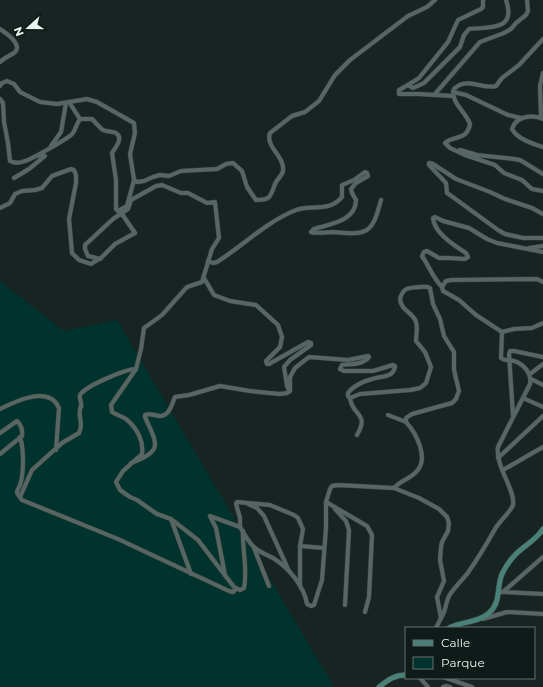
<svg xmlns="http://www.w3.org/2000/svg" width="543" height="687" viewBox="0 0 543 687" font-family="Montserrat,sans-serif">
	<rect width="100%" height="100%" fill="#172422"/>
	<!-- green -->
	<path fill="#00332d" d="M0,281L64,331L117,320L334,687H0Z"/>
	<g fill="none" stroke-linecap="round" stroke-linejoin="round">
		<!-- minor casing -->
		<g stroke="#36403e" stroke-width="5">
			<g id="minor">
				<path d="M483,0V7L481,9L458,20L448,42L419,78L408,85L413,88L424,83L460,47L464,35L469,29C489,27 517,31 506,0"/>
				<path d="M0,29C6,33 24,45 14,53C9,56 4,58 0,62"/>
				<path d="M543,39L519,65L502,78L496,86C482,90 467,76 454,89C450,102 466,112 470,124C467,141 454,135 445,143L450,148L465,155L495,165L504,173L522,180L532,189L543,191"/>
				<path d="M408,85L399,90V94H419L453,96"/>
				<path d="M0,86L2,83L7,81L14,84L20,92L40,102L57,104L87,99L97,102L134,123L135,133L130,154L134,180L127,206L118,211L116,209V180L112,153C115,148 124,138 116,133C112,131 107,132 103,130C99,127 96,123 92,119H80C76,125 76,128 73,133C71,137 30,160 25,161C20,163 14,163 10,161L8,143L4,122L3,103L0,99"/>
				<path d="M453,92L466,95L508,115L521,118"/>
				<path d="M434,95L480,42L504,33L511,29L516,23L526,15L528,11L527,0"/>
				<path d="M69,102L80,119"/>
				<path d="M541,118L540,86L543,73"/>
				<path d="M543,119C532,114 516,116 512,129C517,139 533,144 543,147"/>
				<path d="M51,146L61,132L66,103"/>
				<path d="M460,150L477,155L514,159L520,160L543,174"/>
				<path d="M14,178L29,169L45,156L43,155L38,156"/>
				<path d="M134,180L137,182L144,181L153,177L160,175L169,176L181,171L217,169L226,164L233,163L242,171L247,187L256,200C271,200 270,197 275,184C277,179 282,176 283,171C285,156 265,147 270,133L292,116L305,112L319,101L335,75L350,60L408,16L427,7L435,0"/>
				<path d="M0,208L10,203L15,194L22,191L35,190L42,188L52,176L71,169L74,170L76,175V183L69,219L72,253L79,260L91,264L99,259"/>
				<path d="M122,214L135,233L115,244L100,259L88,256L85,249V245L113,219L128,209L131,200L156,186L162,185L181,193H188L207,203L215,202L219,238L212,249L202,282L187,287L162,315L144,328L141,349L136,369L111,405L112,412C116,415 122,416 126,419C137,428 144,441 142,454L123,471L116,482L120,490L130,497L137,500L157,514L171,519L198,540L234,587L240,590L244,588C248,569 242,550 243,531"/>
				<path d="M543,214L532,208L505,199L490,192L456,179L433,164L429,163V165L446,183L447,193L450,195L498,230L505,234L523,238H543"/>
				<path d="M529,248L543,246"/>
				<path d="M208,261L213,263L217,262C244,245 266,222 296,210C313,204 328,213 342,197V185L354,180L365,172L367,173L368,176L356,183L351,189L352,193L356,200C356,221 330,224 314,229L311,232C318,234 326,232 333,232C367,235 372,235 381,200"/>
				<path d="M204,278L214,295L230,301L256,305L278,325L282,337L280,347L266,361L267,364H269L308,342L311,343V345L290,360L284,367L287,386L289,390"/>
				<path d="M442,287C433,278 429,266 422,256L424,252L427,251L439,258H448L465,259L468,257L466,253C455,246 434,233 433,218L435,217L443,221L469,228L487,239L497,243L543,252"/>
				<path d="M502,332L514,329L532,328L543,323"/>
				<path d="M530,374L543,364"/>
				<path d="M531,379L543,385"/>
				<path d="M350,398C352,416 370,413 357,435"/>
				<path d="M523,398L543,407"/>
				<path d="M0,409C16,401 49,385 59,408L56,450"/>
				<path d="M388,415L406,422"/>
				<path d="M513,415L509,354L510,351H514L543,357"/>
				<path d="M0,433L17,421C21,425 23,429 22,436L0,454"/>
				<path d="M20,437C24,449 24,473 20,485C19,488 17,489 17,493L22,500L118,539L229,591L233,592L236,589"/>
				<path d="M498,458L543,416"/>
				<path d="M131,463C164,451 157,444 145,417V415C150,413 153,415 159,416C169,417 172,404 175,397L189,395L220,386L250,391L280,394L287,393L290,391V377L295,368L309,357L348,360L368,356L369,357C363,365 351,364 342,365L340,369L344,371H373L393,365L395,366C394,378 381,376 372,379C364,381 353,386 348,393V396L350,398L360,394L410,390L420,388L426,383L431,367L425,352L416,341C416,335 418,328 416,322C413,312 401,311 400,299C403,287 409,288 420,287C424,287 426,286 430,288L433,304L440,319L444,336L454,352V370L459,391L456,399L452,403L412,414L406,418V422C416,433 430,459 416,472C410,479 401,480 394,488"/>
				<path d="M503,470L543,447"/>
				<path d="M20,497L32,470L62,443L79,433C84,422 78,419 80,409C81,404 82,409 81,404C81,400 79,398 80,395C85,386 126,369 136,369"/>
				<path d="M326,502L367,526L372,535L369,597L365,612"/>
				<path d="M248,504L257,508L264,516L289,571"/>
				<path d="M335,509L346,521L349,530L345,605"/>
				<path d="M171,519L191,574"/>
				<path d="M240,527C244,533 248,542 254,547C259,552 267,555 273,558C289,568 304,586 307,604L311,606L314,605L322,580L326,528V502L330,489L332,486L338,485L394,488L419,498L439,509L447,517L449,523L448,531L442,542L441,547L440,560L444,581L437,597L441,618L436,628"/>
				<path d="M300,546L324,548"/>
				<path d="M254,548L269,586"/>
				<path d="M225,575L216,528L210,516L240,527V518L236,504L237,502L270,505L294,515L298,518L303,529L300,546V586"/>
				<path d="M499,592H503L543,557"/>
				<path d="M503,592L543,594"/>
				<path d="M441,618C447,610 445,600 451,593C456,586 462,580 467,574C477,560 486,545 495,529C498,523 512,510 513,505C516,491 495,466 498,447L530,384C532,372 522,362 510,360C506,360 505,361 501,358L502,332L476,315L459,300L443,291L442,287L446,281L451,280L537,279L543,282"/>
				<path d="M483,619L507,612L543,614"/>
				<path d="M420,678L428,687"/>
				<path d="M446,678L472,687"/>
				<path d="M443,687L446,686L450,687"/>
			</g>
		</g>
		<!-- major casing -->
		<g stroke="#36403e" stroke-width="6">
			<g id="major">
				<path d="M449,628C462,621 478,623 489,613C502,602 496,584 503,572C506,566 511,559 516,554C525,545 536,540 543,529"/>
				<path d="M379,687C388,680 394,675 406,675"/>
			</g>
		</g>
		<!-- minor -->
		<use href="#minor" stroke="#576663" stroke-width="4"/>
		<!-- major -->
		<use href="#major" stroke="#498077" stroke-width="5"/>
	</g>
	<!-- legend -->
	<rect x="405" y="627" width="130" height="52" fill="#0e1b18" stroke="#66716f"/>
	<rect x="413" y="640" width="20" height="6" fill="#498077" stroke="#66716f"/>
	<text x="441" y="647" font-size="12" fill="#ebf3f1">Calle</text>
	<rect x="413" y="657" width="20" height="12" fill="#00332d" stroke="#66716f"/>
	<text x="441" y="667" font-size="12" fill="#ebf3f1">Parque</text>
	<!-- north arrow -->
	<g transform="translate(28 28) rotate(249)" stroke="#0e1b18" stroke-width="3" paint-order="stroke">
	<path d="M0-3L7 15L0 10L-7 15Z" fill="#ebf3f1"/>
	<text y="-6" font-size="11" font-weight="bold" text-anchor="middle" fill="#ebf3f1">N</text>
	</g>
</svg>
